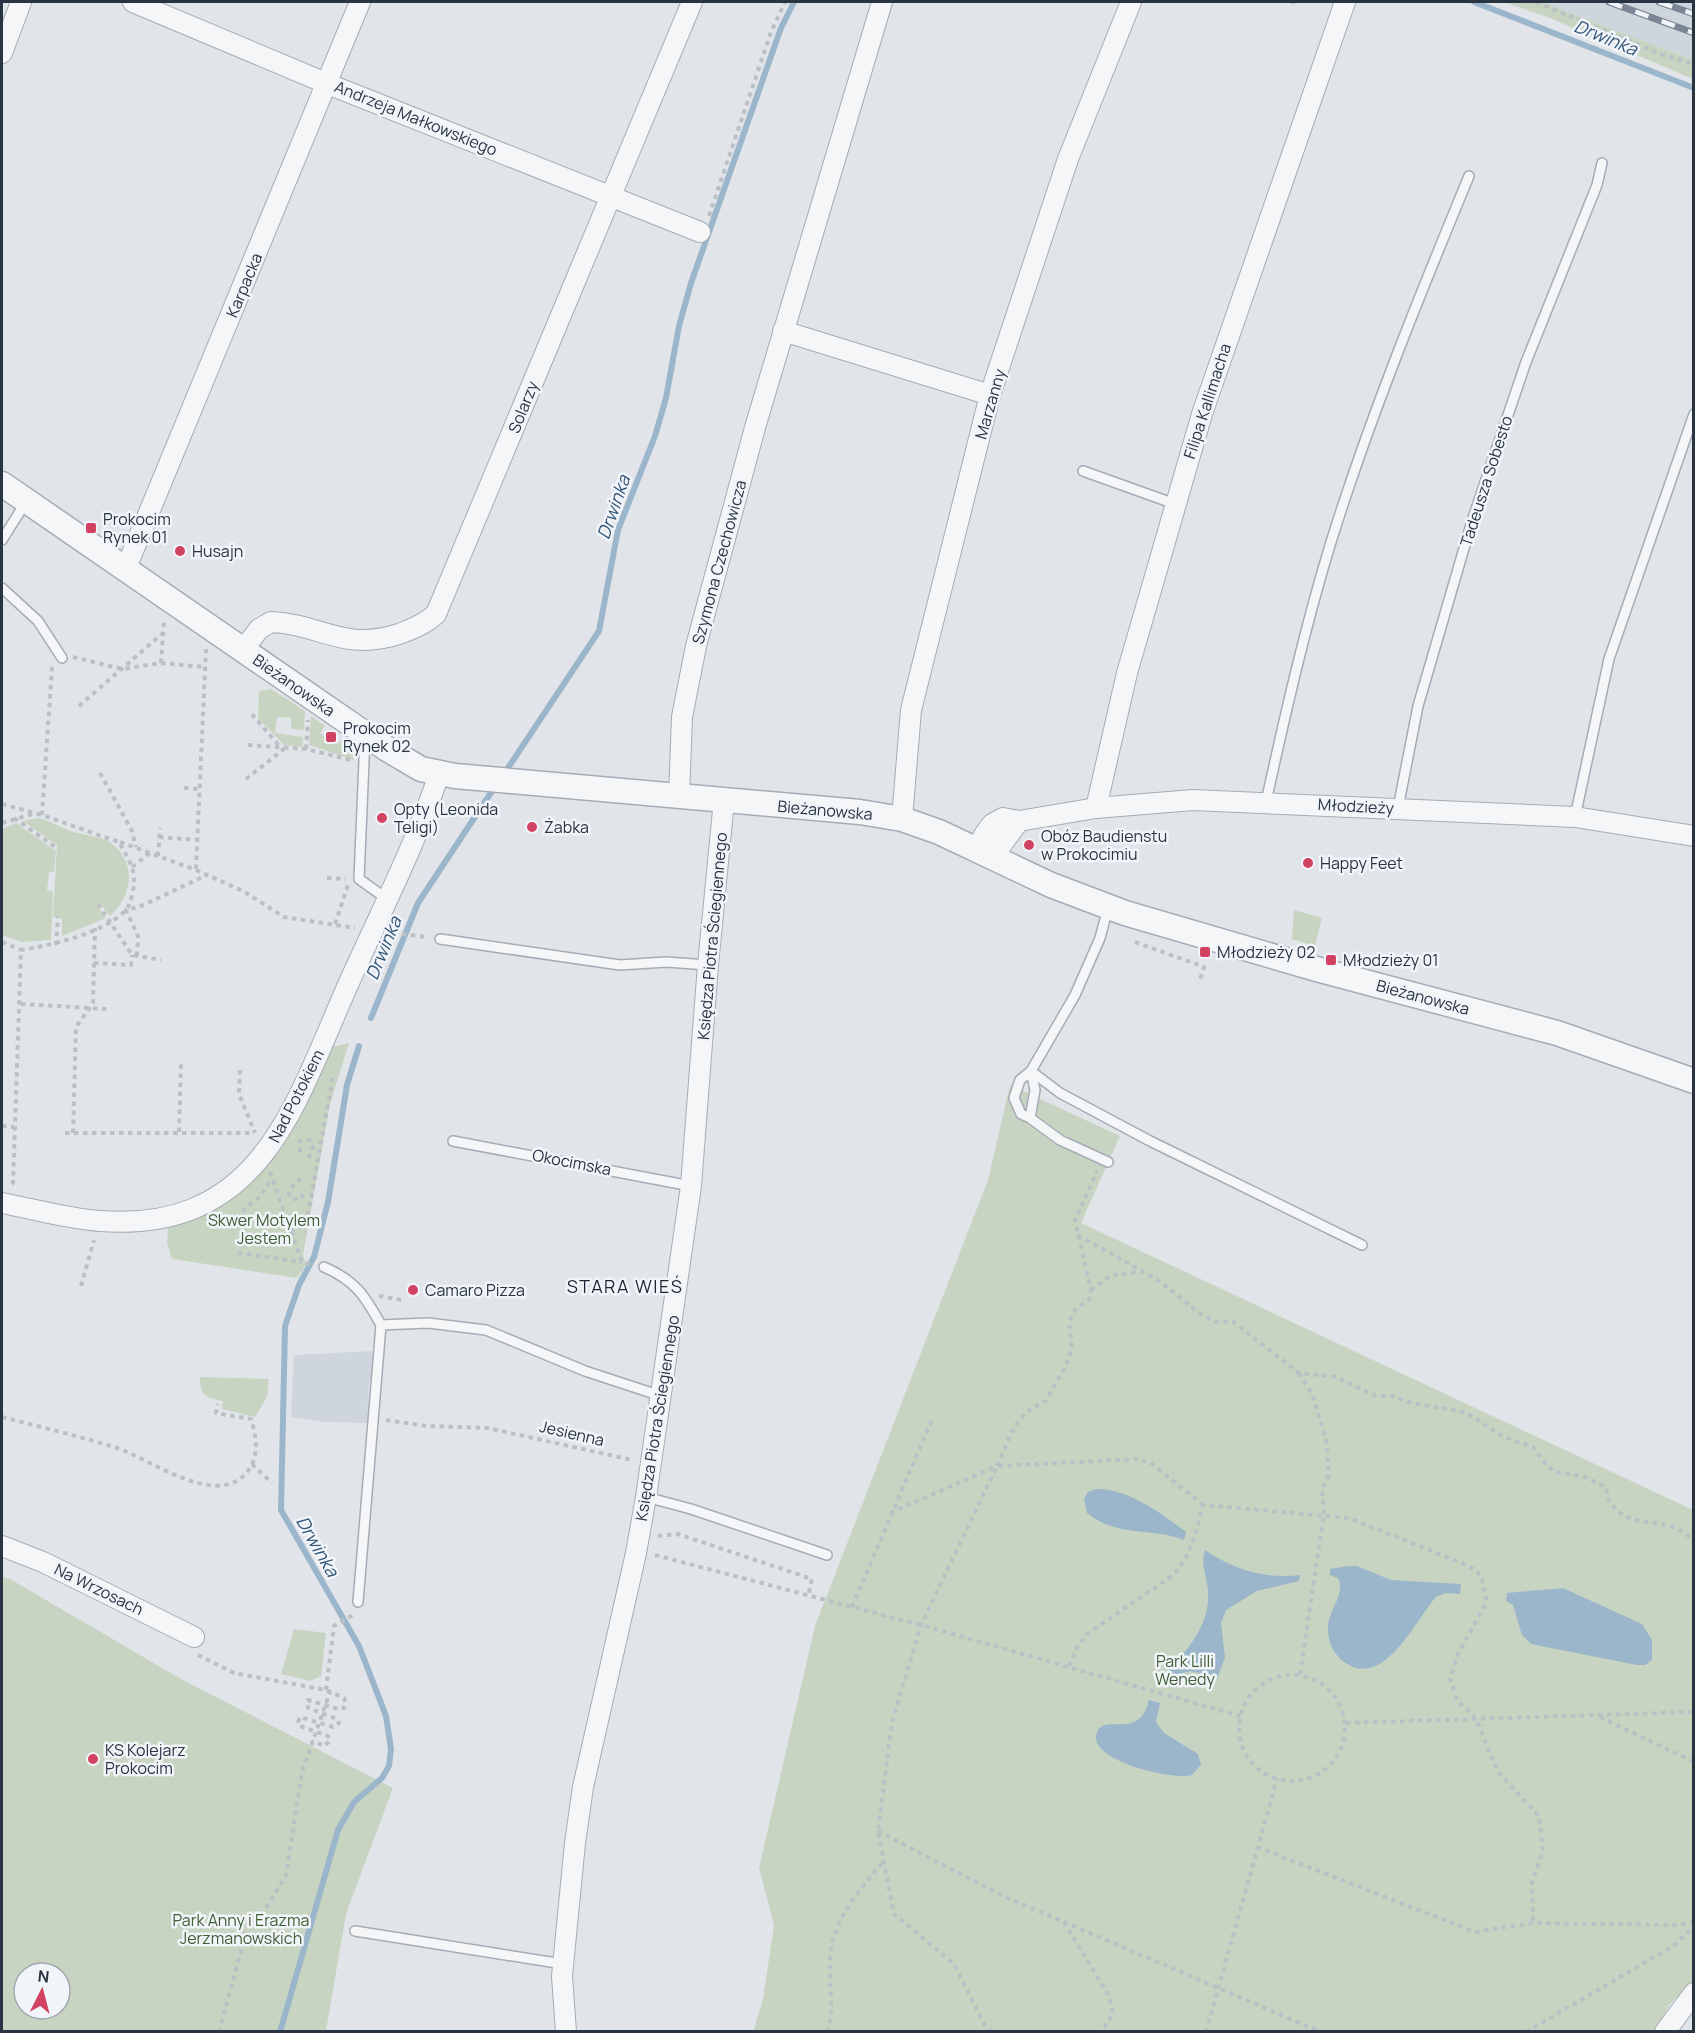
<svg xmlns="http://www.w3.org/2000/svg" width="1695" height="2033" viewBox="0 0 1695 2033" font-family="Manrope,sans-serif">
	<rect width="100%" height="100%" fill="#e1e5ea"/>
	<!-- built -->
	<g fill="#cfd5dc">
		<path d="M1542,2H1693V60Z"/>
		<path d="M372,1351L373,1380L369,1381L367,1423L325,1422L291,1417L294,1355Z"/>
	</g>
	<!-- green -->
	<g fill="#c8d4c2" fill-rule="evenodd">
		<path d="M1504,2H1542L1693,60V79L1550,18Z"/>
		<path d="M271,689L305,711L304,730L291,729V718L277,717L275,733L303,737L302,747L284,745L258,718L259,691Z"/>
		<path d="M311,716L325,726L320,733L338,744L342,738L352,745L354,760L309,745Z"/>
		<path d="M39,818C49,821 61,827 68,830C78,835 100,835 111,843C138,863 132,897 110,916L99,902L98,907L106,918L62,936V918L53,917L57,845L23,821Z"/>
		<path d="M16,823L56,851L54,872H49L47,890L53,891L51,940L22,942L2,935V829Z"/>
		<path d="M1294,910L1322,918L1315,946L1292,939Z"/>
		<path d="M349,1043L330,1104L303,1255L306,1265L297,1278L172,1259L167,1244L168,1226C266,1202 292,1129 332,1047Z"/>
		<path d="M1010,1085L1120,1136L1081,1223L1693,1510V1982L1670,2004L1655,2031L753,2032L763,1999L774,1925L759,1868L815,1626L988,1180Z"/>
		<path d="M200,1377L269,1379L267,1397L255,1417L222,1409L223,1401C206,1398 200,1396 200,1377Z"/>
		<path d="M2,1577L10,1579L181,1679L393,1788L346,1914L326,2031H2ZM24,1973H60V2009H24Z"/>
		<path d="M294,1629L326,1633L321,1676L310,1681L281,1674Z"/>
	</g>
	<!-- water -->
	<g fill="#9bb6cb">
		<path d="M1096,1489C1128,1488 1162,1514 1186,1532L1184,1540C1151,1527 1118,1538 1087,1513L1084,1499L1088,1492Z"/>
		<path d="M1205,1550C1234,1570 1265,1579 1300,1575L1299,1581L1257,1591L1226,1610L1221,1623L1225,1657L1217,1679C1193,1671 1186,1665 1168,1685L1157,1682C1181,1657 1211,1629 1208,1591C1207,1577 1200,1563 1205,1550Z"/>
		<path d="M1348,1566H1357L1391,1580L1461,1584L1460,1594L1445,1593L1436,1597C1416,1619 1384,1691 1344,1662C1333,1654 1327,1640 1328,1626C1329,1609 1346,1594 1338,1578L1330,1575V1569Z"/>
		<path d="M1563,1588L1642,1624L1652,1640V1660L1645,1665H1637L1531,1644L1522,1635L1513,1605L1506,1601L1507,1593Z"/>
		<path d="M1149,1700L1160,1703L1156,1722L1164,1733L1198,1754L1201,1765L1192,1775C1173,1781 1085,1760 1097,1732C1105,1712 1139,1742 1149,1700Z"/>
	</g>
	<g fill="none" stroke-linecap="round" stroke-linejoin="round">
		<!-- stream -->
		<g stroke="#9bb6cb" stroke-width="6">
			<path d="M1474,2L1694,88"/>
			<path d="M504,774L599,631L618,530L655,436L666,398L679,326L691,283L781,28L794,2"/>
			<path d="M371,1018L418,903L496,785"/>
			<path d="M280,2032L338,1830L354,1802L382,1778L389,1766L391,1749L386,1716L359,1646L281,1510L285,1326L299,1285L314,1257L328,1202L347,1085L359,1046"/>
		</g>
		<!-- service casing -->
		<g stroke="#a6acb5" stroke-width="12">
			<g id="service">
				<path d="M1083,471L1175,504"/>
				<path d="M2,540L26,502"/>
				<path d="M2,588L38,621L62,658"/>
				<path d="M365,737L359,879L387,899"/>
				<path d="M1266,802C1285,715 1305,627 1331,542C1370,417 1419,297 1469,176"/>
				<path d="M1398,808L1418,706L1472,521L1526,362L1597,185L1602,163"/>
				<path d="M1575,817L1609,659L1694,414"/>
				<path d="M1108,908L1100,938L1075,995L1031,1071L1060,1093L1150,1141L1362,1245"/>
				<path d="M440,939L620,965L666,962L708,965"/>
				<path d="M1030,1118L1021,1114L1014,1098L1020,1080L1031,1071L1035,1090L1030,1118L1060,1140L1108,1162"/>
				<path d="M453,1141L691,1186"/>
				<path d="M324,1267C356,1281 365,1296 381,1325"/>
				<path d="M646,1497L691,1509L827,1555"/>
				<path d="M358,1602L381,1325L428,1323L486,1330L585,1371L661,1396"/>
				<path d="M355,1931L563,1964"/>
			</g>
		</g>
		<!-- minor casing -->
		<g stroke="#a6acb5" stroke-width="22">
			<g id="minor">
				<path d="M133,2L328,84L700,232"/>
				<path d="M2,53L21,2"/>
				<path d="M783,331L990,395"/>
				<path d="M126,568L360,2"/>
				<path d="M243,650L259,629L271,622C321,624 343,652 399,634C413,629 425,624 436,614L692,2"/>
				<path d="M679,796L682,717L696,646L756,424L882,2"/>
				<path d="M1096,808L1127,673L1202,414L1345,2"/>
				<path d="M902,819L911,710L990,395L1068,159L1131,2"/>
				<path d="M1019,821L1000,847L985,854L982,839L984,835L992,824L1003,818L1019,821L1096,808L1193,800L1575,817L1694,836"/>
				<path d="M2,1203C33,1209 68,1219 100,1221C260,1233 294,1107 347,987C378,917 415,847 439,774"/>
				<path d="M2,1546L43,1562L194,1637"/>
				<path d="M566,2032L562,1976L575,1843L583,1787L636,1553L646,1497L691,1186L708,965L724,800"/>
				<path d="M1665,2032L1694,1993"/>
			</g>
		</g>
		<!-- tertiary casing -->
		<g stroke="#a6acb5" stroke-width="27">
			<path id="tertiary" d="M2,484L387,749L421,769L455,776L860,812L902,819L939,832L1051,885L1125,913L1320,970L1557,1033L1694,1081"/>
		</g>
		<!-- path -->
		<g stroke="#bbc0c5" stroke-width="4" stroke-dasharray="4.5 4.5" stroke-linecap="butt">
			<path d="M1293,2V4"/>
			<path d="M1536,2L1663,55L1694,64"/>
			<path d="M709,216L771,32L785,2"/>
			<path d="M73,657L122,669L161,663L204,667"/>
			<path d="M161,663L164,620"/>
			<path d="M79,706L163,633"/>
			<path d="M248,745L306,749L351,760"/>
			<path d="M306,749L308,720"/>
			<path d="M100,773L132,831L136,847"/>
			<path d="M246,779L283,750L249,711"/>
			<path d="M184,788L199,789"/>
			<path d="M2,804L42,815L119,842C125,854 135,867 134,881C134,889 131,905 125,911C102,934 52,945 21,950L13,1183L9,1186"/>
			<path d="M42,815L52,667"/>
			<path d="M14,818L57,848"/>
			<path d="M2,823L32,814"/>
			<path d="M159,837L197,840"/>
			<path d="M120,842L196,870L243,891L284,917L355,928"/>
			<path d="M158,856L160,828"/>
			<path d="M132,867L150,853"/>
			<path d="M196,869L206,649"/>
			<path d="M327,878L346,879"/>
			<path d="M98,904L132,955L161,960"/>
			<path d="M335,924L348,885"/>
			<path d="M393,933L427,937"/>
			<path d="M2,942L21,950"/>
			<path d="M1135,942L1204,967L1199,983"/>
			<path d="M56,945L58,917"/>
			<path d="M137,956L138,936L126,910L139,907L207,875"/>
			<path d="M94,963L131,965L132,955"/>
			<path d="M21,1004L107,1009"/>
			<path d="M240,1070L239,1094L255,1133"/>
			<path d="M2,1126L14,1127"/>
			<path d="M179,1132L181,1062"/>
			<path d="M65,1133H253"/>
			<path d="M73,1133L76,1027L93,1003L95,928"/>
			<path d="M300,1152V1141L310,1140L313,1148L308,1159"/>
			<path d="M270,1172L302,1262L312,1265"/>
			<path d="M301,1179L294,1183L289,1194L292,1199H301L304,1193L301,1191"/>
			<path d="M239,1220L245,1208L260,1197L272,1178"/>
			<path d="M290,1231L306,1225L332,1082L330,1074"/>
			<path d="M1078,1235L1161,1282L1199,1313L1216,1322L1232,1321L1299,1373L1336,1377L1376,1396H1392L1412,1403L1465,1412L1504,1437L1533,1447L1547,1466L1556,1472L1582,1476L1606,1487C1607,1492 1608,1501 1612,1505C1634,1533 1670,1512 1694,1542"/>
			<path d="M238,1253L302,1262"/>
			<path d="M81,1286L94,1240"/>
			<path d="M1091,1290L1112,1275L1140,1272"/>
			<path d="M379,1296L402,1300"/>
			<path d="M1299,1373L1312,1394L1326,1439L1329,1475L1322,1489L1324,1513L1300,1674"/>
			<path d="M2,1417C40,1427 79,1436 117,1448C151,1459 221,1513 250,1468C259,1454 256,1435 251,1419L216,1413L218,1404"/>
			<path d="M386,1420L427,1426L488,1428L632,1460"/>
			<path d="M252,1464L272,1483"/>
			<path d="M890,1513L997,1466C1011,1436 1013,1415 1046,1401C1053,1387 1063,1373 1069,1358C1078,1333 1055,1319 1089,1300L1091,1290L1075,1220L1097,1171"/>
			<path d="M658,1536L678,1534L812,1579L808,1596"/>
			<path d="M655,1555L921,1625L1240,1716"/>
			<path d="M852,1607L933,1417"/>
			<path d="M198,1655L234,1673L326,1690L344,1698L346,1703L344,1708L338,1709L308,1700V1708L337,1719L339,1723L333,1727L300,1717L298,1722L300,1726L328,1736L330,1740L325,1746L312,1741"/>
			<path d="M1069,1666L1077,1647L1087,1634L1172,1576C1192,1556 1196,1532 1203,1505L1349,1518L1469,1566L1481,1575L1486,1597L1485,1605L1458,1654L1450,1679L1457,1700L1476,1719L1498,1772L1539,1816L1543,1851L1532,1882L1533,1923"/>
			<circle cx="1292" cy="1728" r="53"/>
			<path d="M326,1690L334,1626L353,1615"/>
			<path d="M1600,1717L1694,1762"/>
			<path d="M1346,1723L1694,1712"/>
			<path d="M878,1831L1001,1895L1321,2032"/>
			<path d="M1257,1847L1475,1932L1533,1923L1675,1925L1694,1922"/>
			<path d="M1064,1922L1109,1996L1113,2013L1102,2032"/>
			<path d="M219,2032L246,1932L268,1905L286,1875L302,1772L330,1692"/>
			<path d="M828,2032C834,2008 829,1985 830,1961C831,1921 858,1892 882,1863"/>
			<path d="M992,2032L984,2024L954,1964L894,1914L878,1831L892,1722L921,1625L997,1466L1138,1459L1151,1463L1203,1505"/>
			<path d="M1206,2032L1277,1779"/>
			<path d="M1526,2032L1673,1946L1694,1927"/>
		</g>
		<!-- service -->
		<use href="#service" stroke="#f4f6f8" stroke-width="9"/>
		<!-- minor -->
		<use href="#minor" stroke="#f4f6f8" stroke-width="20"/>
		<!-- tertiary -->
		<use href="#tertiary" stroke="#f4f6f8" stroke-width="24"/>
		<!-- rail casing -->
		<g stroke="#7a8694" stroke-width="7">
			<g id="rail">
				<path d="M1609,2L1694,33"/>
				<path d="M1659,2L1694,14"/>
			</g>
		</g>
		<!-- rail -->
		<use href="#rail" stroke="#f1f4f8" stroke-width="4.5" stroke-dasharray="14" stroke-linecap="butt"/>
	</g>
	<!-- markers -->
	<g fill="#d24363" stroke="#f1f4f8" stroke-width="2">
		<rect x="85" y="522" width="12" height="12" rx="3"/>
		<circle cx="180" cy="551" r="6"/>
		<rect x="325" y="731" width="12" height="12" rx="3"/>
		<circle cx="382" cy="818" r="6"/>
		<circle cx="532" cy="827" r="6"/>
		<circle cx="1029" cy="845" r="6"/>
		<circle cx="1308" cy="863" r="6"/>
		<rect x="1199" y="946" width="12" height="12" rx="3"/>
		<rect x="1325" y="954" width="12" height="12" rx="3"/>
		<circle cx="413" cy="1290" r="6"/>
		<circle cx="93" cy="1759" r="6"/>
	</g>
	<g text-anchor="middle" dominant-baseline="central" stroke-width="5" stroke-linejoin="round" paint-order="stroke">
		<!-- street labels -->
		<g font-size="16" fill="#293443" stroke="#f1f4f8">
			<text transform="translate(416 118) rotate(22)">Andrzeja Małkowskiego</text>
			<text transform="translate(244 285) rotate(-67)">Karpacka</text>
			<text transform="translate(1207 401) rotate(-72)">Filipa Kallimacha</text>
			<text transform="translate(990 404) rotate(-74)">Marzanny</text>
			<text transform="translate(523 407) rotate(-68)">Solarzy</text>
			<text transform="translate(1486 481) rotate(-72)">Tadeusza Sobesto</text>
			<text transform="translate(719 562) rotate(-75)">Szymona Czechowicza</text>
			<text transform="translate(294 685) rotate(35)">Bieżanowska</text>
			<text transform="translate(1356 806) rotate(3)">Młodzieży</text>
			<text transform="translate(825 810) rotate(5)">Bieżanowska</text>
			<text transform="translate(712 936) rotate(-85)">Księdza Piotra Ściegiennego</text>
			<text transform="translate(1423 997) rotate(15)">Bieżanowska</text>
			<text transform="translate(296 1096) rotate(-63)">Nad Potokiem</text>
			<text transform="translate(572 1162) rotate(11)">Okocimska</text>
			<text transform="translate(657 1418) rotate(-81)">Księdza Piotra Ściegiennego</text>
			<text transform="translate(572 1433) rotate(13)">Jesienna</text>
			<text transform="translate(99 1589) rotate(26)">Na Wrzosach</text>
		</g>
		<!-- poi labels -->
		<g font-size="16" fill="#293443" stroke="#f1f4f8" text-anchor="start">
			<text x="103" y="519">Prokocim<tspan x="103" dy="18">Rynek 01</tspan></text>
			<text x="192" y="551">Husajn</text>
			<text x="343" y="728">Prokocim<tspan x="343" dy="18">Rynek 02</tspan></text>
			<text x="394" y="809">Opty (Leonida<tspan x="394" dy="18">Teligi)</tspan></text>
			<text x="544" y="827">Żabka</text>
			<text x="1041" y="836">Obóz Baudienstu<tspan x="1041" dy="18">w Prokocimiu</tspan></text>
			<text x="1320" y="863">Happy Feet</text>
			<text x="1217" y="952">Młodzieży 02</text>
			<text x="1343" y="960">Młodzieży 01</text>
			<text x="425" y="1290">Camaro Pizza</text>
			<text x="105" y="1750">KS Kolejarz<tspan x="105" dy="18">Prokocim</tspan></text>
		</g>
		<!-- park labels -->
		<g font-size="16" fill="#405f36" stroke="#f1f4f8">
			<text x="264" y="1220">Skwer Motylem<tspan x="264" dy="18">Jestem</tspan></text>
			<text x="1185" y="1661">Park Lilli<tspan x="1185" dy="18">Wenedy</tspan></text>
			<text x="241" y="1920">Park Anny i Erazma<tspan x="241" dy="18">Jerzmanowskich</tspan></text>
		</g>
		<!-- water labels -->
		<g font-size="18" font-style="italic" fill="#325678" stroke="#f1f4f8">
			<text transform="translate(1606 37) rotate(22)">Drwinka</text>
			<text transform="translate(613 507) rotate(-71)">Drwinka</text>
			<text transform="translate(383 948) rotate(-68)">Drwinka</text>
			<text transform="translate(318 1546) rotate(60)">Drwinka</text>
		</g>
		<!-- neighbourhood labels -->
		<g font-size="18" letter-spacing="1.5" fill="#1b2533" stroke="#f1f4f8">
			<text x="625" y="1286">STARA WIEŚ</text>
		</g>
	</g>
	<!-- border -->
	<rect width="1695" height="2033" fill="none" stroke="#293443" stroke-width="6"/>
	<!-- north arrow -->
	<g transform="translate(42 1991) rotate(6)"><circle r="28" fill="#f1f4f8" stroke="#a1a7b0" stroke-width="1.5"/>
	<path d="M0-4.5L10 22L0 15L-10 22Z" fill="#d24363"/>
	<text y="-9" font-size="16" font-weight="bold" text-anchor="middle" fill="#293443">N</text>
	</g>
</svg>
